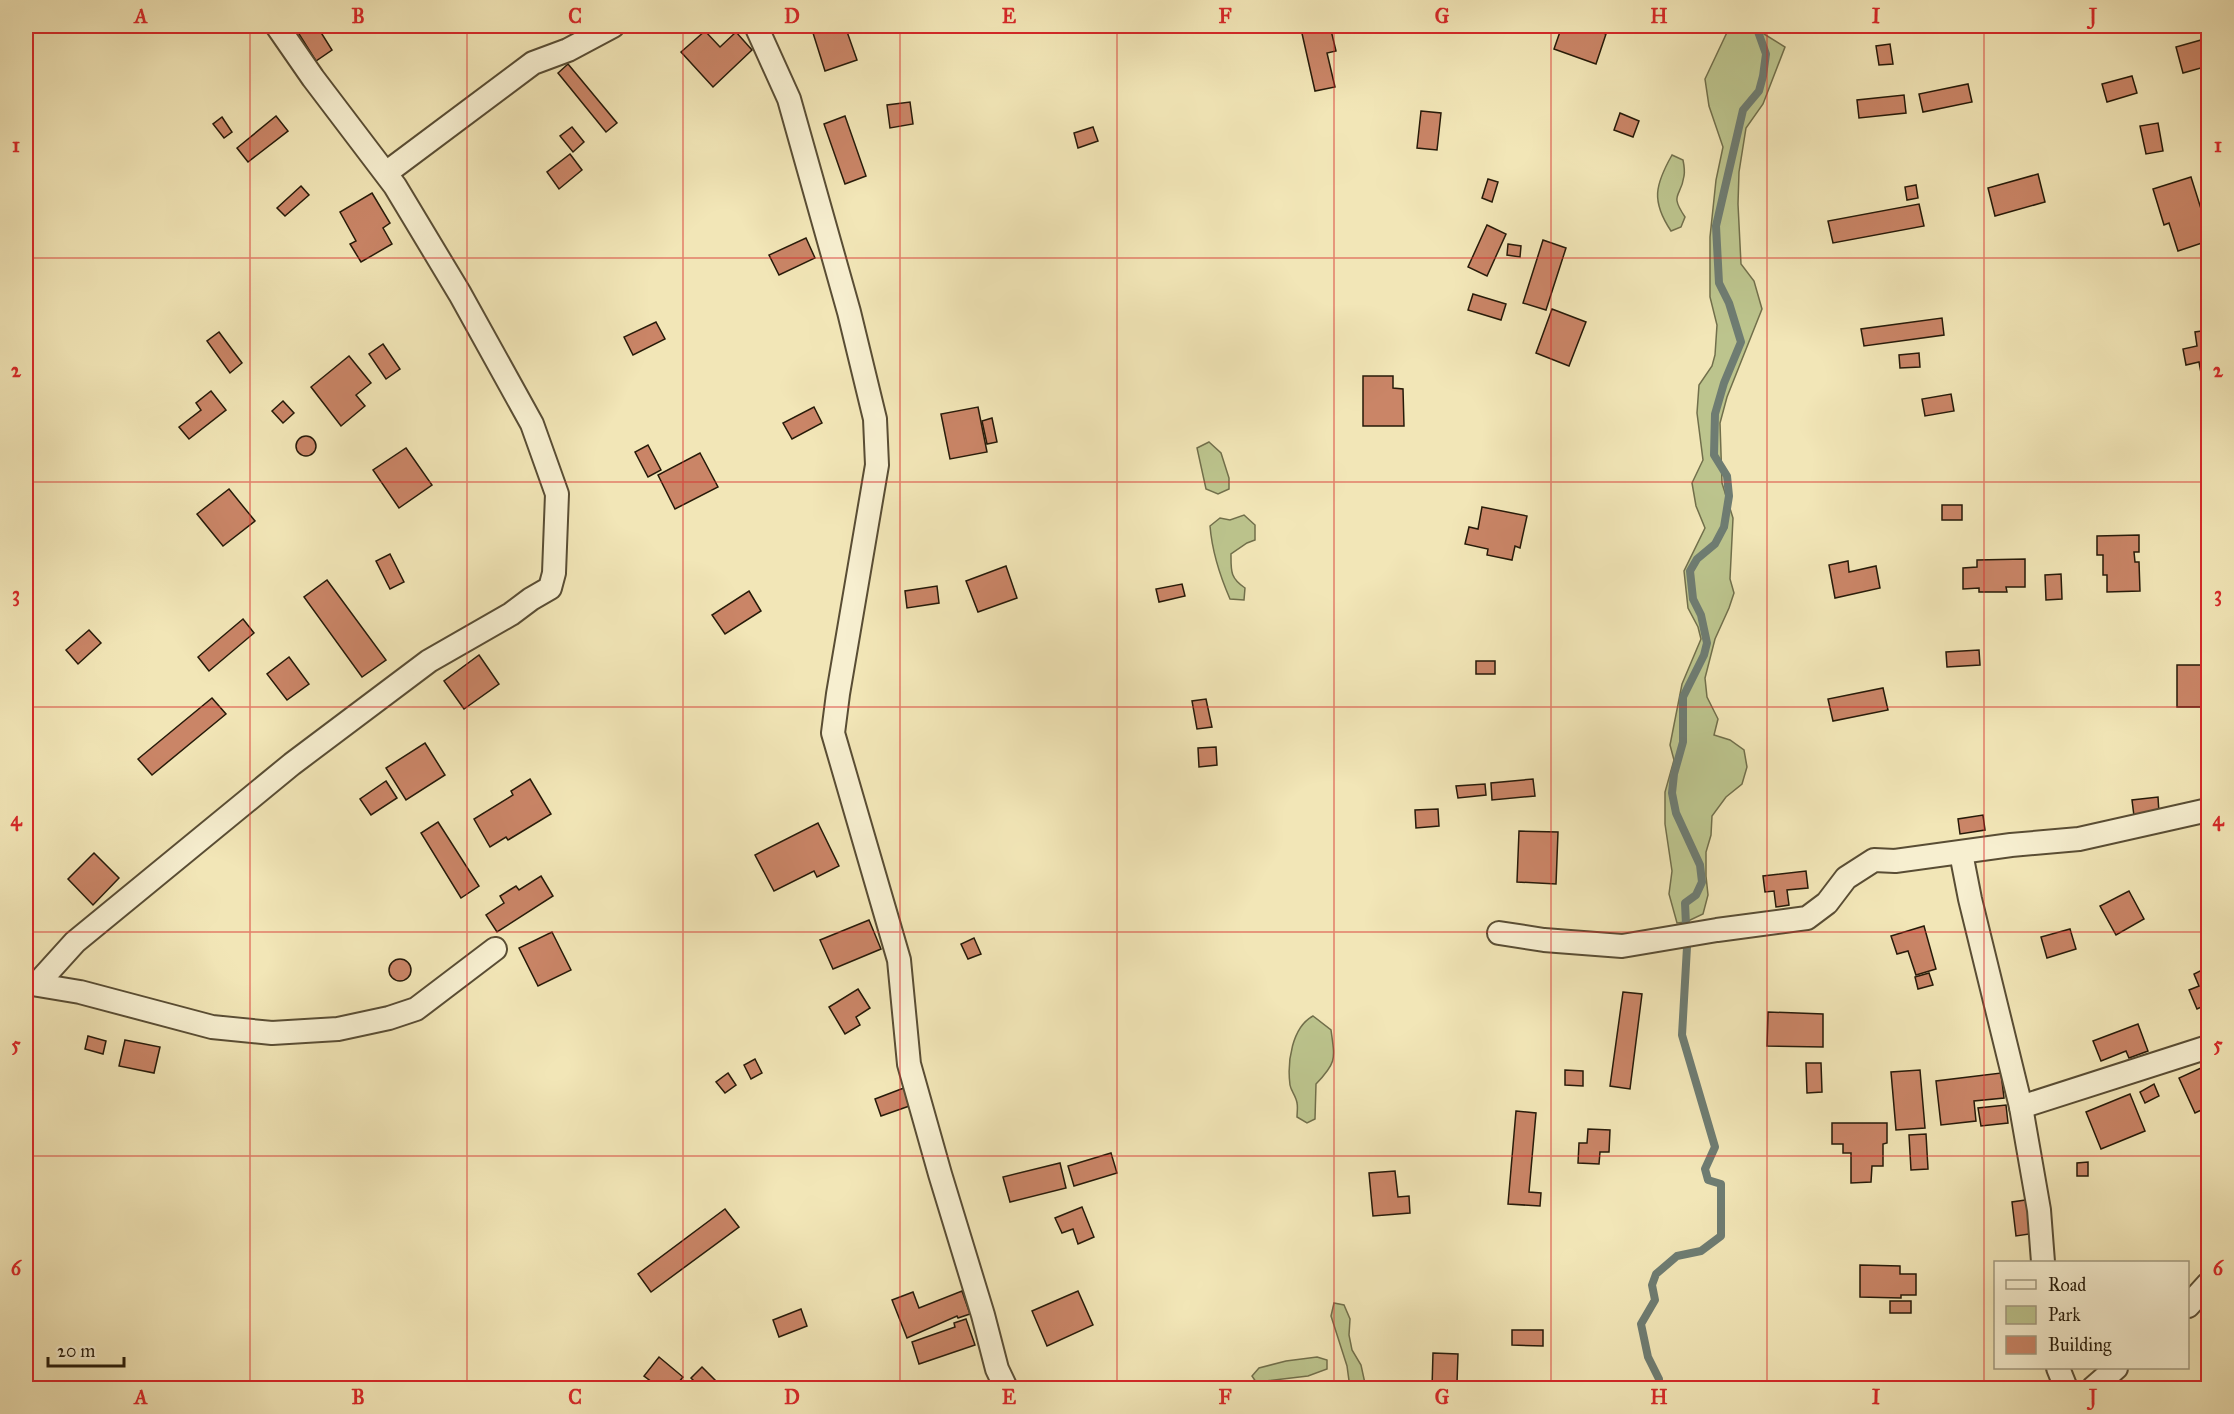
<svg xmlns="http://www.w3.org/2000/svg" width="2234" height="1414" viewBox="0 0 2234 1414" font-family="'IM FELL Great Primer',serif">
	<rect width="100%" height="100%" fill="#f2e6b7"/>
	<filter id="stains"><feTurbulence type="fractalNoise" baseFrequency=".00333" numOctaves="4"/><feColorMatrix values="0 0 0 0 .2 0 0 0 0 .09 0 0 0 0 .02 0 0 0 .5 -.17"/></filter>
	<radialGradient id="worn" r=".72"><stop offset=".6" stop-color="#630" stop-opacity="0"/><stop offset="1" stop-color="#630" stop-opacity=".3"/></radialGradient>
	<!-- green -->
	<g fill="#bcc48d" stroke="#716f4b" stroke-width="1.5">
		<path d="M1730,26H1762L1764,34L1785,47L1763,104L1746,128L1739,172L1738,204L1741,264L1754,281L1762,309L1727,397L1720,423L1722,483L1733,518L1730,579L1734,593L1729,608L1715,639L1705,678L1707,697L1718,719L1714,735L1730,740L1744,750L1747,767L1742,784L1726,797L1712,816L1711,835L1706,852V876L1708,895L1703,914L1686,922L1677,923L1669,894L1672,871L1665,824V792L1674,760L1670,745L1682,684L1701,639L1698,627L1688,608L1684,571L1705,528L1696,506L1692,483L1703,460L1697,413L1699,385L1712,366L1715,355L1717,325L1710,297V237L1716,180L1723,147L1709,106L1705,79Z"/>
		<path d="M1672,155L1683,160C1684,165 1685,171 1684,176C1681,198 1669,193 1685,217L1681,227L1671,231C1651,201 1655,185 1672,155Z"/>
		<path d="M1209,442L1221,453L1229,478V489L1218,494L1206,489L1197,448Z"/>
		<path d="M1244,515L1255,525V540L1247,543L1231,554C1231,571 1230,578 1245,588L1244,600L1230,599C1220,576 1212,551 1210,526L1220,518L1230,520Z"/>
		<path d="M1313,1016L1331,1030C1335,1059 1337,1062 1316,1084L1315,1119L1307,1123L1297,1117C1297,1113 1298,1107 1297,1103C1296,1096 1291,1091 1290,1085C1287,1062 1292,1027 1313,1016Z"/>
		<path d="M1334,1303L1344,1305L1350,1319L1349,1335L1352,1350L1361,1365L1366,1388H1350L1347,1366L1331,1316Z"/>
		<path d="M1317,1357L1327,1360V1369L1308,1376L1256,1382L1252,1376L1259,1368L1286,1361Z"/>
	</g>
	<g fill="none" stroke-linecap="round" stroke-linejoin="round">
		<!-- stream -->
		<path stroke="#6e7c72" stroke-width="8" d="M1659,1388V1379L1648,1357L1641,1324L1655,1300L1652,1285L1656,1274L1677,1256L1701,1251L1721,1236V1184L1708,1180L1705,1169L1715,1147L1682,1035L1687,947L1685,903L1696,895L1702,882L1700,865L1676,813L1672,793L1674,774L1683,742V697L1704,655L1707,643L1701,615L1693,599L1690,571L1697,559L1715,544L1724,527L1729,496L1727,476L1714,455L1715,414L1724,383L1741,342L1729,303L1719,283L1716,226L1743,110L1759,91L1763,76L1766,54L1756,26"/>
	</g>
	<!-- building -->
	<g fill="#ca8567" stroke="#261a09" stroke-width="1.5">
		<path d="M294,26H317L332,50L316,61Z"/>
		<path d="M835,26H845L857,60L825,71L813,33Z"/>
		<path d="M1316,26H1330L1336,51L1327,53L1335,87L1315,91L1301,29Z"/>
		<path d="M1562,26L1579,32L1582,26L1606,34L1596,64L1554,49Z"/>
		<path d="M705,31L720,47L736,32L752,50L713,87L681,52Z"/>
		<path d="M2201,40L2208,66L2183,73L2176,47Z"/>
		<path d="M1890,44L1893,64L1879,65L1876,46Z"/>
		<path d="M568,64L617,123L606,132L558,73Z"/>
		<path d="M2132,76L2137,93L2107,102L2102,84Z"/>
		<path d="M1968,84L1972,102L1923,112L1919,94Z"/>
		<path d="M1904,95L1906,113L1859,118L1857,100Z"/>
		<path d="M2208,95V120L2201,97Z"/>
		<path d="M910,102L913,124L890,128L887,105Z"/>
		<path d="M1421,111L1441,113L1437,150L1417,148Z"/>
		<path d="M1620,113L1639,121L1633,137L1614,130Z"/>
		<path d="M276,116L288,131L248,162L237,148Z"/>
		<path d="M845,116L866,176L845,184L824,124Z"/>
		<path d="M222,117L232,132L224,138L213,124Z"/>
		<path d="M2158,123L2163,151L2146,154L2140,126Z"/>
		<path d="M572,127L584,142L573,152L560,136Z"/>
		<path d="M1093,127L1098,141L1078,148L1074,133Z"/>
		<path d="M570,154L582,170L559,189L547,172Z"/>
		<path d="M2038,174L2045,202L1995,216L1988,188Z"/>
		<path d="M2191,177L2208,231V241L2178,251L2169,223L2164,225L2153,189Z"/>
		<path d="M1488,179L1498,182L1492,202L1482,198Z"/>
		<path d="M1916,185L1918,198L1907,200L1905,187Z"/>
		<path d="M301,186L309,195L285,216L277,208Z"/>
		<path d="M372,193L390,223L383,228L392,244L361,262L350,244L356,241L340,212Z"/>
		<path d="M1919,204L1924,226L1833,243L1828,221Z"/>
		<path d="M1487,225L1506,234L1487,276L1468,267Z"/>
		<path d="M806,238L815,258L779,275L769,255Z"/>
		<path d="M1543,240L1566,248L1546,310L1523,303Z"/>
		<path d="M1508,244L1521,246L1520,257L1507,255Z"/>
		<path d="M1473,294L1506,304L1501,320L1468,310Z"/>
		<path d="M1552,309L1586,322L1569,366L1536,353Z"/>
		<path d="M1942,318L1944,335L1864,346L1861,329Z"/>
		<path d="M656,322L665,339L633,355L624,337Z"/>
		<path d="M2208,330V383L2203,384L2199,362L2186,365L2183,349L2197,346L2195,332Z"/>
		<path d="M219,332L242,363L230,373L207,341Z"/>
		<path d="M383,344L400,369L386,379L369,354Z"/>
		<path d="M1919,353L1920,367L1900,368L1899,355Z"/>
		<path d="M349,356L371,383L356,395L365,406L341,426L311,387Z"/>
		<path d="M1363,376H1393V388L1403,389L1404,426H1363Z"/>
		<path d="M211,391L226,410L189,439L179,427L201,410L196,403Z"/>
		<path d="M1951,394L1954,411L1925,416L1922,399Z"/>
		<path d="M283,401L294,413L283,423L272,411Z"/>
		<path d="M814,407L822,423L792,439L783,423Z"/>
		<path d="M978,407L987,452L950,459L941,414Z"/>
		<path d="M992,418L997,442L987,444L982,421Z"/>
		<circle cx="306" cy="446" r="10"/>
		<path d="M648,445L661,470L648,477L635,452Z"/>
		<path d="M406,448L432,485L399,508L373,470Z"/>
		<path d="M700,453L718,487L675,509L658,475Z"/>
		<path d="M229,489L255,521L223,546L197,514Z"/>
		<rect x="1942" y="505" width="20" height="15"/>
		<path d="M1482,507L1527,516L1520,548L1515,546L1512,560L1487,555L1488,549L1465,544L1469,527L1478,529Z"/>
		<path d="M2139,535V552H2134L2135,562H2139L2140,591L2107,592V575H2103V555H2097V536Z"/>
		<path d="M390,554L404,582L390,589L376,561Z"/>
		<path d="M2025,559V587H2006L2007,592H1979V588L1963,589V568L1977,567V560Z"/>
		<path d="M1848,561L1849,572L1876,566L1880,588L1835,598L1829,565Z"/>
		<path d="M1006,566L1017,598L978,612L966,581Z"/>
		<path d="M2061,574L2062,599L2046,600L2045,575Z"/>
		<path d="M327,580L386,660L362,677L304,597Z"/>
		<path d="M1182,584L1185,596L1159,602L1156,589Z"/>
		<path d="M937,586L939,603L907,608L905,591Z"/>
		<path d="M749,591L761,611L725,634L712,615Z"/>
		<path d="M243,619L254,633L209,671L198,657Z"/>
		<path d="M89,630L101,643L78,664L66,650Z"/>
		<path d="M1979,650L1980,665L1947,667L1946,652Z"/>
		<path d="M479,655L499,684L464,709L444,681Z"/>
		<path d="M289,657L309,684L287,700L267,674Z"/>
		<rect x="1476" y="661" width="19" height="13"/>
		<rect x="2177" y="665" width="31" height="42"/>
		<path d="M1883,688L1888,710L1833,721L1828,699Z"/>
		<path d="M212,698L226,714L152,775L138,759Z"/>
		<path d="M1206,699L1212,727L1197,729L1192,701Z"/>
		<path d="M425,743L445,775L406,800L386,768Z"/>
		<path d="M1216,747L1217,765L1199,767L1198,748Z"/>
		<path d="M530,779L551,814L508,840L506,837L490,847L474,819L513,795L511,791Z"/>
		<path d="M1533,779L1535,796L1492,800L1491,783Z"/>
		<path d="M386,781L397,798L371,815L360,799Z"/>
		<path d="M1485,784L1486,795L1458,798L1456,786Z"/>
		<path d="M2158,797L2159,813L2134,816L2132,800Z"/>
		<path d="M1438,809L1439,826L1416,828L1415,810Z"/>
		<path d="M1983,815L1985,830L1960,834L1958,819Z"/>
		<path d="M438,822L479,886L461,898L421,833Z"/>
		<path d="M818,823L839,866L817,877L814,871L774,891L755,855Z"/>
		<path d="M1519,831L1558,832L1556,884L1517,882Z"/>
		<path d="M94,853L119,878L93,905L68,879Z"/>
		<path d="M1806,871L1808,888L1787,890L1789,905L1776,907L1774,891L1765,892L1763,876Z"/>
		<path d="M541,876L553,896L497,932L486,915L504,903L500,896L516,886L519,890Z"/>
		<path d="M2129,891L2144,919L2116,935L2100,906Z"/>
		<path d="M869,920L881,949L833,969L820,940Z"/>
		<path d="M1924,926L1936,969L1916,975L1908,951L1897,954L1891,936Z"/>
		<path d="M2070,929L2076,949L2047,958L2041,937Z"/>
		<path d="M552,932L571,970L538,986L519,948Z"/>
		<path d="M974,938L981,954L968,959L961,944Z"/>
		<circle cx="400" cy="970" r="11"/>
		<path d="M2208,967V1004L2197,1009L2189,990L2199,986L2194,974Z"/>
		<path d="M1929,973L1933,985L1918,989L1915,977Z"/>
		<path d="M858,989L870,1008L856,1017L860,1025L845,1034L829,1007Z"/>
		<path d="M1623,992L1642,994L1630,1089L1610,1086Z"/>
		<path d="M1768,1012L1823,1014V1047L1767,1046Z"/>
		<path d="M2138,1024L2148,1051L2129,1058L2126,1051L2101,1061L2093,1041Z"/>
		<path d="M88,1036L106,1041L103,1054L85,1049Z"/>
		<path d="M125,1040L160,1047L154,1073L119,1066Z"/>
		<path d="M755,1059L762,1073L751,1079L744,1065Z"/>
		<path d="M1806,1063H1821L1822,1092L1807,1093Z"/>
		<path d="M2201,1068L2208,1084V1107L2195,1113L2179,1078Z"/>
		<path d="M1565,1070L1583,1071V1086L1565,1085Z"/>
		<path d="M1920,1070L1925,1128L1896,1130L1891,1072Z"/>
		<path d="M728,1073L736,1085L725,1093L716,1082Z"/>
		<path d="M2001,1073L2004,1098L1974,1101L1976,1121L1941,1125L1936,1081Z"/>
		<path d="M2154,1084L2159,1096L2145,1103L2140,1092Z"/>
		<path d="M909,1086L915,1104L881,1116L875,1099Z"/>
		<path d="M2130,1094L2145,1131L2101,1149L2086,1112Z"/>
		<path d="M2006,1105L2008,1123L1981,1126L1978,1108Z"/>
		<path d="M1516,1111L1536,1113L1529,1192L1541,1193L1540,1206L1508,1204Z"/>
		<path d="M1832,1123H1887V1143L1883,1144V1166H1872L1871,1182L1851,1183V1153H1843V1144H1832Z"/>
		<path d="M1588,1129L1610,1130L1609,1152H1600L1599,1164L1578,1163L1579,1143H1587Z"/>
		<path d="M1926,1134L1928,1169L1911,1170L1909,1135Z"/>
		<path d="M1111,1153L1117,1173L1074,1186L1068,1166Z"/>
		<path d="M2088,1162V1176H2077V1163Z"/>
		<path d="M1060,1163L1066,1188L1010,1202L1003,1177Z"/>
		<path d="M1395,1171L1398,1197L1409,1196L1410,1213L1373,1216L1369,1173Z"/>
		<path d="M2032,1199L2036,1233L2016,1236L2012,1202Z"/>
		<path d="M1082,1207L1094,1237L1078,1244L1073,1229L1062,1233L1055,1218Z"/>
		<path d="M725,1209L739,1227L651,1292L638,1274Z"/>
		<path d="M1860,1265L1900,1266V1274H1916V1295H1901V1298L1860,1297Z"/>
		<path d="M962,1291L970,1314L958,1318L957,1316L907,1338L892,1300L913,1292L919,1308Z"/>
		<path d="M1078,1291L1093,1325L1047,1346L1032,1311Z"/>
		<rect x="1890" y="1301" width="21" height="12"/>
		<path d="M801,1309L807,1326L779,1337L773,1320Z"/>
		<path d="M966,1319L975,1345L919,1364L912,1342L955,1327L954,1323Z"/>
		<path d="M1512,1330H1543V1346L1512,1345Z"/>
		<path d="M1433,1353L1458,1354L1457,1383H1466V1388H1432Z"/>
		<path d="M659,1357L683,1377L674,1388H660L644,1376Z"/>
		<path d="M702,1367L715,1380L706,1388H701L691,1378Z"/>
	</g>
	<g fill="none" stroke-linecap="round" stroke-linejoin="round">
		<!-- street casing -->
		<g stroke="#594d34" stroke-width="26">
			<g id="street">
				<path d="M756,26L789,99L849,312L875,419L877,465L838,694L833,733L899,960L909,1064L940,1174L983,1315L997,1369L1006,1388"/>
				<path d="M386,173L533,63L568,50L613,26"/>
				<path d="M1961,853L1970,899L2021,1107L2039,1210L2043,1262"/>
				<path d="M1499,933L1544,940L1622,946L1717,930L1807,918L1827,903L1846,878L1874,860L1895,861L2011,845L2079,839L2208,810"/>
				<path d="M26,983L80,992L212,1027L272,1033L338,1029L389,1018L416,1009L495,949"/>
				<path d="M37,984L75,942L292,764L429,661L511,614L531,599L550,588L554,573L557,494L532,424L460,294L395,186L313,78L277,26"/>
				<path d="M2021,1107L2208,1047"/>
				<path d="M2188,1306L2208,1284"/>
				<path d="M2058,1368L2066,1388"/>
				<path d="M2093,1388L2116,1368"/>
			</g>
		</g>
		<!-- street -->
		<use href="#street" stroke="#f7efd0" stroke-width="22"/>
	</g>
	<!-- grid -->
	<path fill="none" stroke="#d62828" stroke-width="1.5" stroke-opacity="0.55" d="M250,26V1388M467,26V1388M683,26V1388M900,26V1388M1117,26V1388M1334,26V1388M1551,26V1388M1767,26V1388M1984,26V1388M26,258H2208M26,482H2208M26,707H2208M26,932H2208M26,1156H2208"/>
	<!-- margin -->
	<rect width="2234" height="1414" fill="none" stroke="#f2e6b7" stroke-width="66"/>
	<!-- legend -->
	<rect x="1994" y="1261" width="195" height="108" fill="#f7efd0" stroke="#a39a80" stroke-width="1.5"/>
	<rect x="2006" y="1280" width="30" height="9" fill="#f7efd0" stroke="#a39a80" stroke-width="1.5"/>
	<text x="2048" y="1291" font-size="18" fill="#261a09">Road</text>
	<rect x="2006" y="1306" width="30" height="18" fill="#bcc48d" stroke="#a39a80" stroke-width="1.5"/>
	<text x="2048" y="1321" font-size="18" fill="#261a09">Park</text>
	<rect x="2006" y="1336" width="30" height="18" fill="#ca8567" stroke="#a39a80" stroke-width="1.5"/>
	<text x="2048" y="1351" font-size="18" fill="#261a09">Building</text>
	<!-- scale -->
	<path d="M48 1357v9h76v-9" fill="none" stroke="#261a09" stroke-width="3"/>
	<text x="57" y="1357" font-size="18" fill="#261a09" stroke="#f7efd0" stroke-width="4.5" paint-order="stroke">20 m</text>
	<rect x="33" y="33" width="2168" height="1348" fill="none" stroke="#d62828" stroke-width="2"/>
	<g font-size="20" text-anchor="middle" font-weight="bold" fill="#d62828">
		<text x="141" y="23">A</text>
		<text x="358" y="23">B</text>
		<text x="575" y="23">C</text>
		<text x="792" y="23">D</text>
		<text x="1009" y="23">E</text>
		<text x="1225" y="23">F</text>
		<text x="1442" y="23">G</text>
		<text x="1659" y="23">H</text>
		<text x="1876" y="23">I</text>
		<text x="2093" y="23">J</text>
		<text x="16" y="152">1</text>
		<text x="2218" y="152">1</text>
		<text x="16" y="377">2</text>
		<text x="2218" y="377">2</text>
		<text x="16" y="601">3</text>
		<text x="2218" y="601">3</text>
		<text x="16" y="826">4</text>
		<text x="2218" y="826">4</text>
		<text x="16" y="1051">5</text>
		<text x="2218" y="1051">5</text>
		<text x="16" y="1275">6</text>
		<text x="2218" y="1275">6</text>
		<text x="141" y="1404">A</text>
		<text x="358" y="1404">B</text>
		<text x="575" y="1404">C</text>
		<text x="792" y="1404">D</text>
		<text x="1009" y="1404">E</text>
		<text x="1225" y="1404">F</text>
		<text x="1442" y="1404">G</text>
		<text x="1659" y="1404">H</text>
		<text x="1876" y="1404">I</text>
		<text x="2093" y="1404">J</text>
	</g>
	<rect width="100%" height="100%" filter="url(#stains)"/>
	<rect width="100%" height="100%" fill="url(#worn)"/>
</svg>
